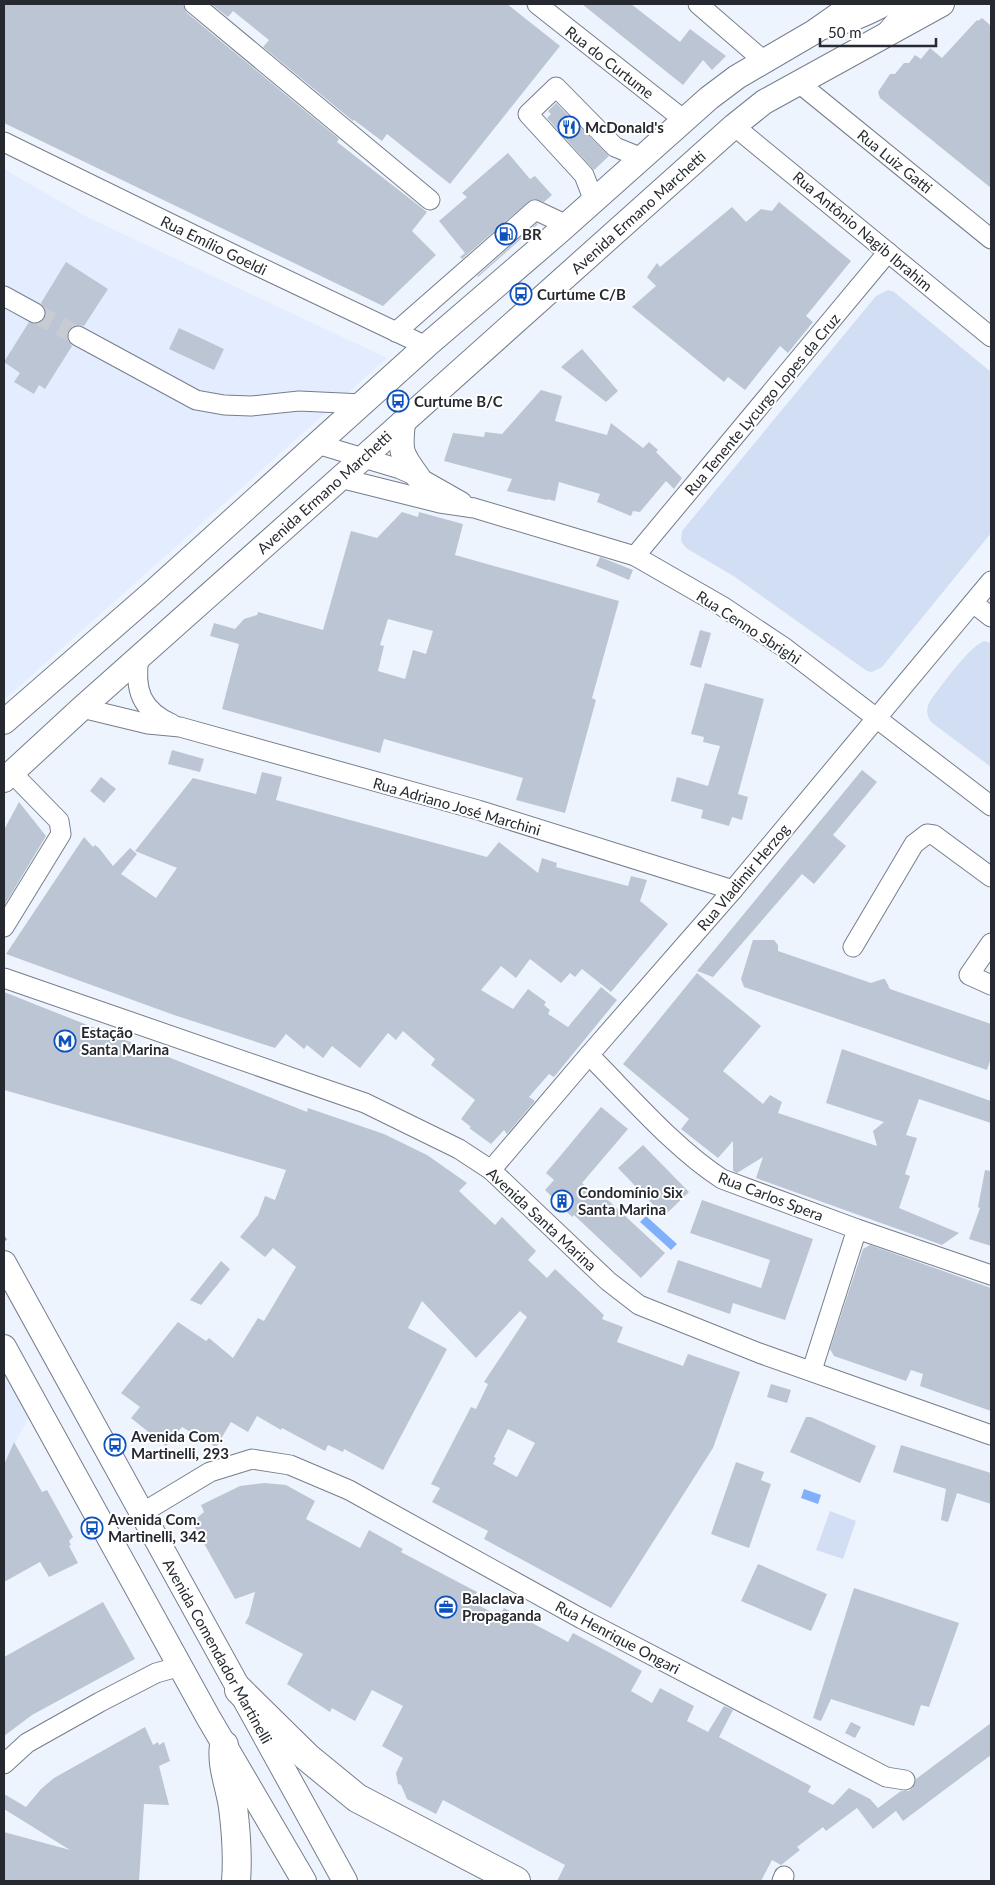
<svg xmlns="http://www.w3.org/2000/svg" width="995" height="1885" viewBox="0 0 995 1885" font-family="Lato,sans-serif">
	<rect width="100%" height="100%" fill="#eef4fd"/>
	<!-- built -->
	<g fill="#e3edff">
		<path d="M4,169L87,217L387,358L4,700Z"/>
		<path d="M4,1373L29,1416L4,1465Z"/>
	</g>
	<!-- green -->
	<g fill="#d1def4">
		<path d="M888,290L894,292L991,372V533L882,667L872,672L867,671L735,577L686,548L681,541L682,531L876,296Z"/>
		<path d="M984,641L991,643V767L931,722C926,714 926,709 930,701C941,686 969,647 984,641Z"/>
		<path d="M830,1511L856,1521L843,1559L816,1550Z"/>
	</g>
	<!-- water -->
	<g fill="#80affc">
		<path d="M646,1216L677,1244L671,1250L640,1222Z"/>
		<path d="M804,1489L821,1495L818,1504L801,1498Z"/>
	</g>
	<!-- building -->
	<g fill="#bcc5d4" fill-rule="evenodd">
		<path d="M4,4H183L187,13L339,139L337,142L427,212L412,231L436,255L383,306L4,123Z"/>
		<path d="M211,4H507L560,46L450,184L387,134L382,141L354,120L353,121L263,47L269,40L233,11L228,17Z"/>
		<path d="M582,4H631L680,42L690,29L726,56L712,70L703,60L683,85Z"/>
		<path d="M982,18L991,26V188L880,98L878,92L890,74H895L904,63H909L915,55L921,59L930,48L942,58L977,20L978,21Z"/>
		<path d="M556,103L609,156L594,170L547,118L551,114L548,111Z"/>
		<path d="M508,153L530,179L535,176L552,195L544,202L534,199L528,202L462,259L460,257L465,253L439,221L467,197L462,193Z"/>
		<path d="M779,202L851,261L806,316L813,322L796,343L788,353L780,346L745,390L728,377L724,382L632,307L656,286L647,277L657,263L660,267L732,207L746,222L761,209L772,211Z"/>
		<path d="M537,223L538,224L478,277L477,276Z"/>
		<path d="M66,262L108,289L84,326L77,325L68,330L67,337L72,346L45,389L39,385L34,394L14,382L20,373L4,362L29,322L36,324L45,319L46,312L41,303Z"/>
		<path d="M179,328L224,349L214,370L169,349Z"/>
		<path d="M582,349L618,391L606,402L561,367Z"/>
		<path d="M541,390L562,396L555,421L607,435L611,423L643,448L649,442L658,450L656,452L682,478L674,489L666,481L640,512L633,511L631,516L597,502L600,494L559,482L555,501L547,499V500L507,491L512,479L444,461L453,433L484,437L485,432L502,434Z"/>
		<path d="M402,512L418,517L419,512L463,524L455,555L619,601L592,698L596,700L565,813L516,800L523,778L384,739L380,753L222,709L239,644L210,636L214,623L235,629L244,619L257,615L258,612L323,630L351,531L377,538ZM388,619L433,631L426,654L413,650L405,679L378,671L384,646L380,645Z"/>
		<path d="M600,557L633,570L629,580L596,566Z"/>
		<path d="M700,630L711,633L701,668L690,665Z"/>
		<path d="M705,683L764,699L738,794L748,797L742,820L732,817L729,826L701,818L703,810L671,801L677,777L708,786L720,746L703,742L704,737L691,734Z"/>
		<path d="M172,750L204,759L200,772L168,764Z"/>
		<path d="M862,770L877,782L833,835L846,846L814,884L802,874L713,977L697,971Z"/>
		<path d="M262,772L282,777L276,800L487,857L499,842L538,873L542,858L557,863L556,867L628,886L631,876L647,880L640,901L668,924L611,992L582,969L575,977L570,973L561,983L530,959L516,978L501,966L481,990L513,1009L528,989L546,1002L544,1005L550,1010L548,1014L568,1027L601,987L617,1000L554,1077L549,1074L529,1097L535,1101L507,1134L504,1130L491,1144L469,1128L471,1127L461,1119L475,1100L431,1065L435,1059L403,1031L396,1040L388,1033L360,1068L332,1046L323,1058L307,1045L304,1049L286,1034L275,1048L174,1015L6,954L84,837L93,847L95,845L99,848L113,866L130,848L137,854L121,874L156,898L177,868L135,851L193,778L256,794Z"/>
		<path d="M101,777L116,789L104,803L90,791Z"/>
		<path d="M19,802L46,836L4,906V830Z"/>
		<path d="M753,940H774L778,945V951L871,983L883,979H885L890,989L991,1024V1058L987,1070L744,987L741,979Z"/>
		<path d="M697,973L761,1026L723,1071L763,1104L770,1095L782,1102L778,1113L877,1146L873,1131L884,1122L826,1103L842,1049L991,1101V1123L919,1099L906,1135L917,1138L905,1174L910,1176L899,1208L959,1233L942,1245L756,1178L763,1157L737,1173L733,1171V1141L718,1158L681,1129L689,1119L623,1064Z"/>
		<path d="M4,992L307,1112L308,1108L384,1134L427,1155L467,1183L459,1191L495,1225L502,1217L536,1251L528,1260L547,1278L555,1269L604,1315L602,1319L623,1327L617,1342L683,1366L688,1354L740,1372L713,1448L611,1608L484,1539L488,1531L432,1502L440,1488L431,1484L471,1407L476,1409L488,1384L484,1382L527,1317L520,1311L476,1358L422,1301L408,1328L447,1349L383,1470L344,1449L343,1452L328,1445L325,1451L282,1428L281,1430L257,1416L248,1432L231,1422L216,1447L182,1427L166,1446L131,1418L140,1407L121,1393L178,1322L206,1341L209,1338L233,1358L258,1318L264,1321L296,1267L273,1248L265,1257L240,1237L258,1215L265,1196L275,1200L286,1170L4,1090ZM508,1429L535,1443L517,1477L493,1464L496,1458L494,1457Z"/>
		<path d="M601,1107L628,1129L582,1183L592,1192L596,1189L665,1253L641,1278L574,1215L572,1217L545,1190L554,1180L546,1173Z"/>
		<path d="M643,1145L689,1192L664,1216L618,1168Z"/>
		<path d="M985,1170L991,1171V1246L969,1239L980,1208L978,1207Z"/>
		<path d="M702,1200L813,1239L785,1320L733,1303L730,1314L667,1292L678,1260L761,1288L770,1260L690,1233Z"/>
		<path d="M870,1245L991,1288V1411L920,1386L923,1374L911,1370L906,1381L834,1356L830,1349L848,1294L863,1249Z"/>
		<path d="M221,1261L230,1269L223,1278L201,1305L190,1300Z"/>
		<path d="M771,1384L791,1390L787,1403L767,1397Z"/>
		<path d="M806,1417H811L876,1446L860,1483L790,1452Z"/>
		<path d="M14,1442L42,1492L47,1490L73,1537L69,1541L71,1545L69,1546L78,1563L49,1577L40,1562L4,1582V1465Z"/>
		<path d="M901,1445L991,1473V1504L957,1493L948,1522L941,1520L946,1489L893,1472Z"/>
		<path d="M736,1462L764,1472L761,1480L771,1484L749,1548L711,1534Z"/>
		<path d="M264,1483L286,1485L315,1501L306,1519L360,1548L369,1530L403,1549L401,1552L477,1592L472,1602L499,1616L504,1608L568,1642L573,1633L614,1655L642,1671L631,1691L652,1703L660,1688L694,1706L687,1721L708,1732L724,1706L733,1710L719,1737L811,1786L808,1792L833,1805L849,1788L870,1799L878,1808L901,1791H909L913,1787L916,1779L991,1723V1755L903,1821L896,1811L873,1829L857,1808L826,1831L823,1827L797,1847L800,1850L781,1865L772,1860L761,1881H557L565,1865L443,1800L436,1814L407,1799L401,1785L398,1784L396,1773L403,1758L382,1746L403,1706L372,1690L355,1721L332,1708L330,1712L287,1684L303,1654L245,1623L249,1616L255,1592L235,1599L192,1522L204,1512L201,1505L240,1486Z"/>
		<path d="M758,1564L827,1594L811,1631L741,1601Z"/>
		<path d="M854,1588L959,1623L929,1707L921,1705L914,1726L831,1699L821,1721L813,1718Z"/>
		<path d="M103,1602L135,1659L32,1715L4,1736V1657Z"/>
		<path d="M851,1722L861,1727L855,1738L845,1733Z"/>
		<path d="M145,1727L153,1745L158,1742L159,1745L164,1742L170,1761L159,1766L169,1805L144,1804L139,1881H4V1832L70,1850L4,1809V1794L26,1807L41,1789L54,1778Z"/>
	</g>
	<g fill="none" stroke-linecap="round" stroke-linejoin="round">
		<!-- minor-tunnel -->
		<path stroke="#c6cbd4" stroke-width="19" stroke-dasharray="19 9" stroke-linecap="butt" d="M35,313L78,336"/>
		<!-- minor casing -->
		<g stroke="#767e8c" stroke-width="21">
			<g id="minor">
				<path d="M194,4L430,200"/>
				<path d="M537,4L684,120"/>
				<path d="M698,4L764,61"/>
				<path d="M821,30C848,24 866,17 889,4"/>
				<path d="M887,31L910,4"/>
				<path d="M799,83L991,239"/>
				<path d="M734,126L991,337"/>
				<path d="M4,142L247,261L426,346"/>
				<path d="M594,201L584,175L528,114L556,87L615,147L642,158"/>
				<path d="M4,296L35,313"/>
				<path d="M396,332L535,210L567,225"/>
				<path d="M78,336L196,400L224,405L251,406L299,401L363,404"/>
				<path d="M317,444L400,469L418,477L462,502"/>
				<path d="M340,478L440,503L474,508L635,556L722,606L785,648L991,806"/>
				<path d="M635,556L888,252"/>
				<path d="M973,603L991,617"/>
				<path d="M139,657C134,690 141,710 172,724"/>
				<path d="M82,708L148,724L180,727L478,810L733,890"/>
				<path d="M4,927L61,834L59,821L12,773"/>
				<path d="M991,943L969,975L991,985"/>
				<path d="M853,947L914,844L927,834L934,835L991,877"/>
				<path d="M4,978L365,1103L459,1149L491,1170L608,1281L639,1305L759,1353L991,1435"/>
				<path d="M589,1055C630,1096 674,1148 722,1179L857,1229L991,1275"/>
				<path d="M491,1170L589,1055L733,890L991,581"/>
				<path d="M812,1370L857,1229"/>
				<path d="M142,1513L210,1472L252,1459L290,1465L349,1490L582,1619L886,1777L905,1780"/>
				<path d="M4,1764L27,1743L100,1702L156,1673L181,1666"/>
				<path d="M782,1881L784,1876"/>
			</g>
		</g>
		<!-- major casing -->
		<g stroke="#767e8c" stroke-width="26">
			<g id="major">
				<path d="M403,422C400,451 400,453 418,477"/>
				<path d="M4,722L152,593L426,346L561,230L709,98L737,77L814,32L854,4"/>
				<path d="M4,780L82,708L363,458L734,126L764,102L942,4"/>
				<path d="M4,1263L345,1881"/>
				<path d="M4,1347L208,1717L304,1881"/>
			</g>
		</g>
		<!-- highway casing -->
		<g stroke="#767e8c" stroke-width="30">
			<g id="highway">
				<path d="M239,1690L307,1757L357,1798L516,1881"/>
				<path d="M224,1745C221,1766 230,1786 233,1807C236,1831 238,1857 236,1881"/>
			</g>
		</g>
		<!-- path -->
		<path stroke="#9ea3ab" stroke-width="2.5" stroke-dasharray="4 4" stroke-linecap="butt" d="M4,1237L8,1244"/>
		<!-- minor -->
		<use href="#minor" stroke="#fff" stroke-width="19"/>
		<!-- major -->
		<use href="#major" stroke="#fff" stroke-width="24"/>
		<!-- highway -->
		<use href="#highway" stroke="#fff" stroke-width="28"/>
	</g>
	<!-- icons -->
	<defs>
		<g id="restaurant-ring" transform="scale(1.125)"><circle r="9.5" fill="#fff" stroke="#0d51bc" stroke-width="1.5"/><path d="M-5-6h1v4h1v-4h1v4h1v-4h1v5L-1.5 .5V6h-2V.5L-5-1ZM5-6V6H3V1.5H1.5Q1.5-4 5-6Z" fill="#0d51bc"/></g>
		<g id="fuel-ring" transform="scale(1.125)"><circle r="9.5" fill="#fff" stroke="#0d51bc" stroke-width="1.5"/><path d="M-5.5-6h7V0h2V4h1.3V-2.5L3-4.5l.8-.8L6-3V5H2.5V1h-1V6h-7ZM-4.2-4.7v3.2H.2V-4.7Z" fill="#0d51bc"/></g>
		<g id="bus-ring" transform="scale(1.125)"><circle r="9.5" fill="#fff" stroke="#0d51bc" stroke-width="1.5"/><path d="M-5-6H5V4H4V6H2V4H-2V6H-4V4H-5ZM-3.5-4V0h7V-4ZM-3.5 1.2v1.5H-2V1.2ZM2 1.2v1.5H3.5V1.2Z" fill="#0d51bc"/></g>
		<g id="metro-ring" transform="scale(1.125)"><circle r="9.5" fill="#fff" stroke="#0d51bc" stroke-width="1.5"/><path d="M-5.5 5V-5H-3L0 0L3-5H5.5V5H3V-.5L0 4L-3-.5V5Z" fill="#0d51bc"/></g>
		<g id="building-ring" transform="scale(1.125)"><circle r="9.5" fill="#fff" stroke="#0d51bc" stroke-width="1.5"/><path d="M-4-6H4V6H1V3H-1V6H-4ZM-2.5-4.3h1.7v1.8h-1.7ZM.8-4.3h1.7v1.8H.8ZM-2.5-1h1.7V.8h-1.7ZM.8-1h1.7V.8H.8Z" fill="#0d51bc"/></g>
		<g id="office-ring" transform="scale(1.125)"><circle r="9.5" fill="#fff" stroke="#0d51bc" stroke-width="1.5"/><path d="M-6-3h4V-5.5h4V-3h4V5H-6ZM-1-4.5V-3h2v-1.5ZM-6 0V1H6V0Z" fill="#0d51bc"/></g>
	</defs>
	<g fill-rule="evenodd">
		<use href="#restaurant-ring" x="569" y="127"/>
		<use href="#fuel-ring" x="506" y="234"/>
		<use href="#bus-ring" x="521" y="294"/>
		<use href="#bus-ring" x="398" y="401"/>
		<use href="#metro-ring" x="65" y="1041"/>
		<use href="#building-ring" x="562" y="1201"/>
		<use href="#bus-ring" x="115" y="1445"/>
		<use href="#bus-ring" x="92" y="1528"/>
		<use href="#office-ring" x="446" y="1607"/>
	</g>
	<g text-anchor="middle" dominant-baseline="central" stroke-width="4" stroke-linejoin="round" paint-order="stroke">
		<!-- street labels -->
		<g font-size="15" fill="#26292f" stroke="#fff">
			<text transform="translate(610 62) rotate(38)">Rua do Curtume</text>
			<text transform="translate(895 161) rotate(39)">Rua Luiz Gatti</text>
			<text transform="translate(638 212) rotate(-42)">Avenida Ermano Marchetti</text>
			<text transform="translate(863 231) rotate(40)">Rua Antônio Nagib Ibrahim</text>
			<text transform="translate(214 245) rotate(26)">Rua Emílio Goeldi</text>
			<text transform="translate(762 404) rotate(-50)">Rua Tenente Lycurgo Lopes da Cruz</text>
			<text transform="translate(324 492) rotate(-42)">Avenida Ermano Marchetti</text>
			<text transform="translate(749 627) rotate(33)">Rua Cenno Sbrighi</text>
			<text transform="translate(457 806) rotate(16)">Rua Adriano José Marchini</text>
			<text transform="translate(743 877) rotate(-50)">Rua Vladimir Herzog</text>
			<text transform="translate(771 1196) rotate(21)">Rua Carlos Spera</text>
			<text transform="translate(542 1219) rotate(43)">Avenida Santa Marina</text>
			<text transform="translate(618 1637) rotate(28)">Rua Henrique Ongari</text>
			<text transform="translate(218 1651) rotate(61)">Avenida Comendador Martinelli</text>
		</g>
		<!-- poi labels -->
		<g font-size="15" font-weight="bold" fill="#26292f" stroke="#fff" text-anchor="start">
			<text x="585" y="127">McDonald's</text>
			<text x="522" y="234">BR</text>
			<text x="537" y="294">Curtume C/B</text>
			<text x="414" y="401">Curtume B/C</text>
			<text x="81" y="1032">Estação<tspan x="81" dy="17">Santa Marina</tspan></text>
			<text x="578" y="1192">Condomínio Six<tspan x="578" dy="17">Santa Marina</tspan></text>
			<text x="131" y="1436">Avenida Com.<tspan x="131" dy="17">Martinelli, 293</tspan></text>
			<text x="108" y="1519">Avenida Com.<tspan x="108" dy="17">Martinelli, 342</tspan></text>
			<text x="462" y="1598">Balaclava<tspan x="462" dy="17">Propaganda</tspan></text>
		</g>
	</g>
	<!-- border -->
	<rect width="995" height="1885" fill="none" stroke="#26292f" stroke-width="10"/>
	<!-- scale -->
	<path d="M820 38v8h116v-8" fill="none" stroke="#26292f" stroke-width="2.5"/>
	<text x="828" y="38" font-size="15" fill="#26292f" stroke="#ffffff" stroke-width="4" paint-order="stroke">50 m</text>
</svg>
